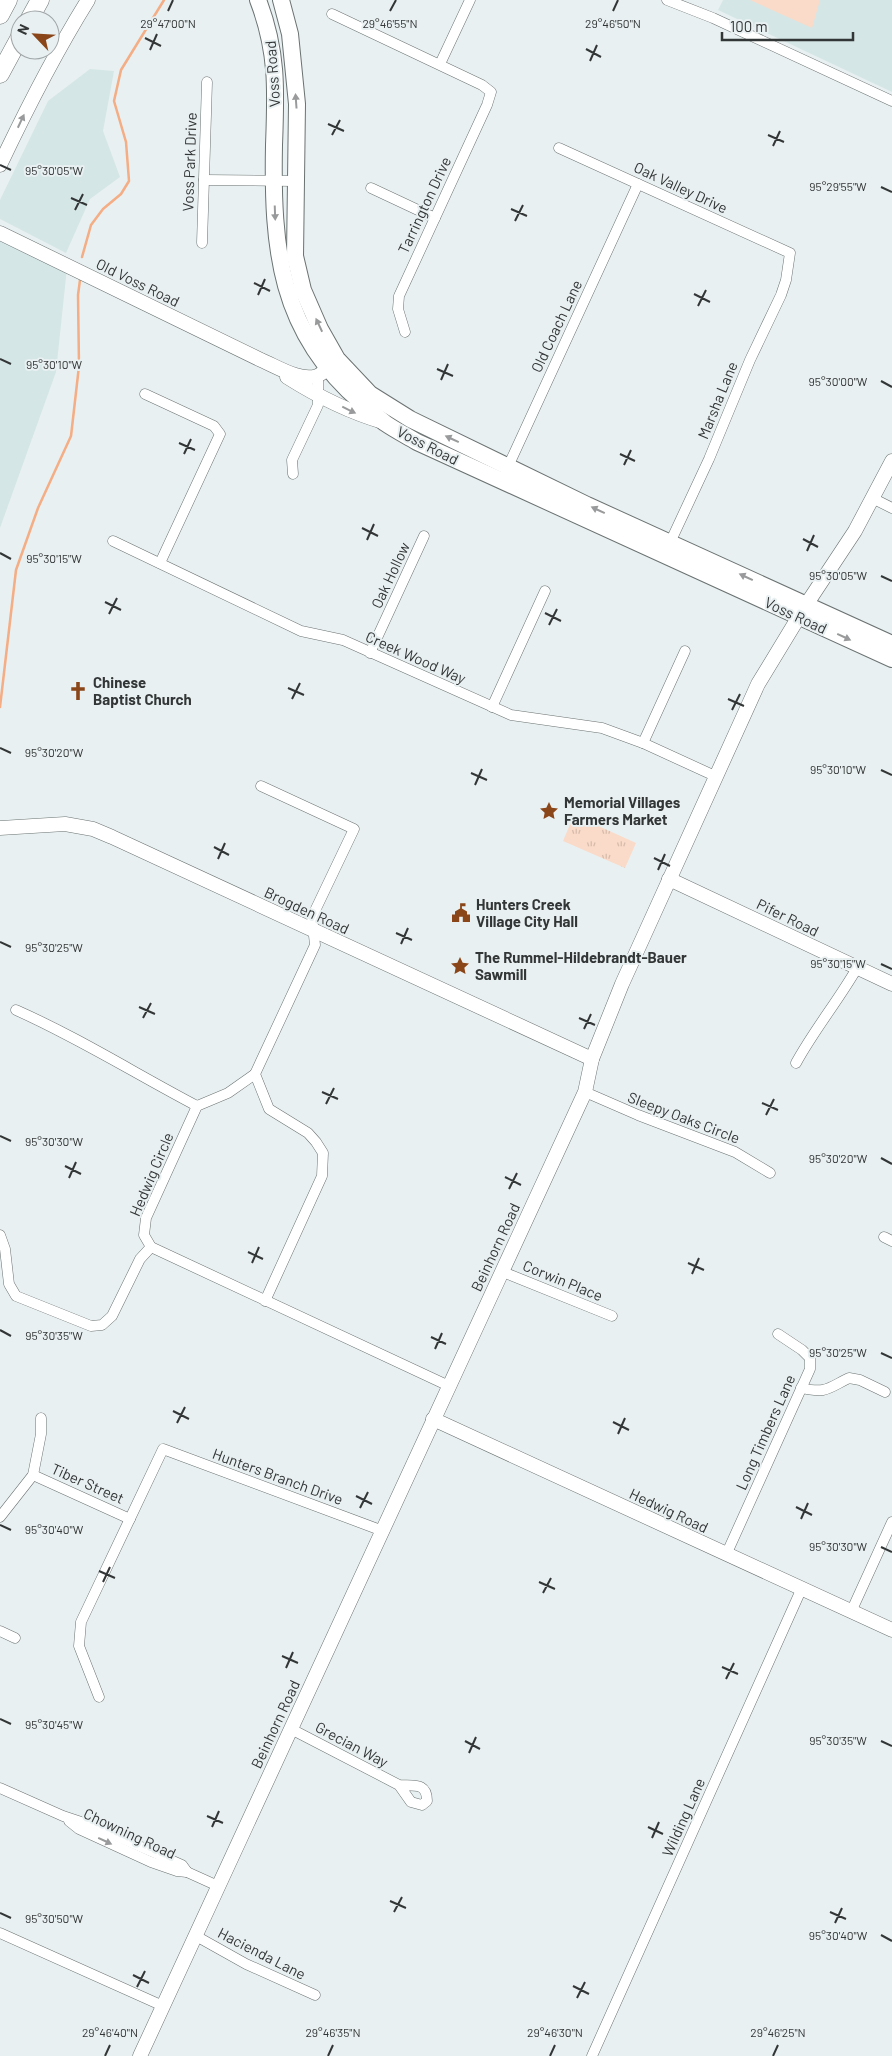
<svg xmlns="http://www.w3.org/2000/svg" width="892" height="2056" viewBox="0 0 892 2056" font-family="Barlow,sans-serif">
	<defs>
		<pattern id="grass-tufts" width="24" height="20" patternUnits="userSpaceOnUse" patternTransform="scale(1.25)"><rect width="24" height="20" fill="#fadac8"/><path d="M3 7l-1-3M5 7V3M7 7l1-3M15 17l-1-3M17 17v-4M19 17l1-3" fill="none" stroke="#d7bcac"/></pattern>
	</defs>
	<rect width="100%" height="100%" fill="#e9f0f1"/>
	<!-- built -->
	<g fill="#d5e6e6">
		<path d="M723,0H892V92L718,10Z"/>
		<path d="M90,69L114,71L103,131L120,177L90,199L66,253L0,219V200L48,101Z"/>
		<path d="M0,238L67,268L56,372L0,528Z"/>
	</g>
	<!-- grass -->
	<path fill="url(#grass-tufts)" d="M574,815L636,843L625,868L563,841Z"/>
	<!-- green -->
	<path fill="#fadac8" d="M750,0H820L812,28Z"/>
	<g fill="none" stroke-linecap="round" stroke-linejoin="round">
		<!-- stream -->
		<g stroke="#f4ad84" stroke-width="2.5">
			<path d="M82,257L91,225L103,209L121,194L129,181L126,142L114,101L121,70L164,0"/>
			<path d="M0,707L16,570L38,508L71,436L79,366L78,295L80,280"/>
		</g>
		<!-- street casing -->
		<g stroke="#6b7272" stroke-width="11">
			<g id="street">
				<path d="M667,0L713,18L892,101"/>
				<path d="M332,14L482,85L491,92L487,105L399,296L398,309L405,332"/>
				<path d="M440,64L470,0"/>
				<path d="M559,148L790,253L786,280L781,295L750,360L709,459L668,547"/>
				<path d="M204,180L295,181"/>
				<path d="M371,188L435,218"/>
				<path d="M202,243L207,82"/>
				<path d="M145,394L214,426L220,434L160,563"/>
				<path d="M506,471L638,184"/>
				<path d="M293,474L292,460L318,405V376"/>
				<path d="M872,498L892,508"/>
				<path d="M113,541L301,631L343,640L511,715L602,728L643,743L715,776"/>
				<path d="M370,653L424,536"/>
				<path d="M492,707L545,591"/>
				<path d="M643,743L685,651"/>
				<path d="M261,786L354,829L312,917L315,945L255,1074L269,1109L308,1133L316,1142L323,1153L322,1176L265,1301"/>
				<path d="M16,1010C79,1038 136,1074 197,1106"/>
				<path d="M796,1063C814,1030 838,1001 857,968"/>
				<path d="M255,1074L228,1093L197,1106L146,1218L144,1235L151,1247L449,1386"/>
				<path d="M585,1092L638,1115L735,1152L770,1173"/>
				<path d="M0,1235L5,1249L9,1284L16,1296L91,1326L102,1325L112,1316L140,1259L151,1247"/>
				<path d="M884,1237L892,1241"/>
				<path d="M503,1272L612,1316"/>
				<path d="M801,1388C827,1394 828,1388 849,1378L860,1380L885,1392"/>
				<path d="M33,1475L130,1519"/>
				<path d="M0,1517L33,1475L41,1434V1418"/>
				<path d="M726,1555L810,1369V1358L802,1350L778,1334"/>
				<path d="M851,1612L892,1522"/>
				<path d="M0,1631L15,1638"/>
				<path d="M99,1697L79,1646L81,1622L163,1449L383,1531"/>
				<path d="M291,1729L399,1785L411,1802L422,1805L427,1801C427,1782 414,1786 399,1785"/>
				<path d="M0,1788L63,1816L96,1827L182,1865L187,1872"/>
				<path d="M69,1821L79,1829L151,1862L177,1871L187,1872L218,1886"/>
				<path d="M0,1933L163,2006"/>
				<path d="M196,1936L246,1964L315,1995"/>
				<path d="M592,2056L801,1590"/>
			</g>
		</g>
		<!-- secondary casing -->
		<g stroke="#6b7272" stroke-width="15">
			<g id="secondary">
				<path d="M0,165C27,108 55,53 88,0"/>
				<path d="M0,233L261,360C276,366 300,382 317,376C323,374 329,366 335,361"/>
				<path d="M287,377C317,396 349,412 383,422"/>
				<path d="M0,828L65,824L93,829L112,837L592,1059"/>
				<path d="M669,879L892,984"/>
				<path d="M433,1419L892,1630"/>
				<path d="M140,2056L585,1092L592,1059L622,984L758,684L806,605L855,531L892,461"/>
			</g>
		</g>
		<!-- primary casing -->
		<g stroke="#6b7272" stroke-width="18">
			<g id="primary">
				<path d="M258,0C278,52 276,91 274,145C272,248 279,332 362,403C369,410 377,417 385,423C395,430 407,436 417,442L892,659"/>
				<path d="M281,0L290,34L297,104L295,256L303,290L320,329L337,359L370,394L410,419L587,505L892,644"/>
			</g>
		</g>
		<!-- highway casing -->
		<g stroke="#6b7272" stroke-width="19">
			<g id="highway">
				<path d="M0,15L8,0"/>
				<path d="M29,20L40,0"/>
				<path d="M0,74L20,37"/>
			</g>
		</g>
		<!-- street -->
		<use href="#street" stroke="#fff" stroke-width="10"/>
		<!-- secondary -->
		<use href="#secondary" stroke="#fff" stroke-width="14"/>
		<!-- primary -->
		<use href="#primary" stroke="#fff" stroke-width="16"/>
		<!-- highway -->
		<use href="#highway" stroke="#fff" stroke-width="18"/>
	</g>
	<!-- one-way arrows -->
	<defs><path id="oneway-solid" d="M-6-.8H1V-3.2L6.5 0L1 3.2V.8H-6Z" transform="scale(1.25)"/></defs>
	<g fill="#999a9b">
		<use href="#oneway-solid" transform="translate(296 101) rotate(-94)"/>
		<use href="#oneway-solid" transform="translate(21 121) rotate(-65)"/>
		<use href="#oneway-solid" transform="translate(275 213) rotate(88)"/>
		<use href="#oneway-solid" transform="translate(319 325) rotate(-115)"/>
		<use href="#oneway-solid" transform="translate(349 410) rotate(26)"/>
		<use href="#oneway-solid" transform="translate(452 439) rotate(-155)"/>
		<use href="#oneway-solid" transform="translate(598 510) rotate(-155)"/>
		<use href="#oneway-solid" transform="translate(746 577) rotate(-155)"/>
		<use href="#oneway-solid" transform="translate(844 637) rotate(25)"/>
		<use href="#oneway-solid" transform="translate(105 1841) rotate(25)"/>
	</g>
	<!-- ticks -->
	<path fill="none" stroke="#333637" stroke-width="2" d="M168,11L173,0M390,11L396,0M613,11L618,0M145,38L161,46M586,49L601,57M150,50L157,34M590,61L597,45M328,124L344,131M332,135L340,120M768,135L784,142M773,146L780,131M0,165L11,170M881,187L892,192M71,198L87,205M511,209L527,216M75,210L83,194M515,221L523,205M254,283L270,291M694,294L710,302M258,295L265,279M698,306L706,290M0,359L11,364M437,369L453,376M441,380L448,364M881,381L892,387M179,443L195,450M184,454L191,439M620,454L635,461M624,465L631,450M362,528L378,536M803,539L818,547M367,540L374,524M807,551L814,535M0,553L11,559M881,576L892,581M105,602L121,610M545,613L561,621M109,614L117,598M549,625L557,609M288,688L304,695M292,699L300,683M728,699L744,706M732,710L740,694M0,748L11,753M881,770L892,775M471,773L487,780M475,785L482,769M214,847L229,855M654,858L670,866M218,859L225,843M658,870L665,854M396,933L412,940M0,942L11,947M401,944L408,928M881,964L892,969M139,1007L155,1014M143,1018L151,1003M579,1018L595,1025M584,1029L591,1014M322,1092L338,1099M762,1103L778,1110M326,1104L334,1088M766,1115L774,1099M0,1136L11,1141M881,1158L892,1164M65,1166L81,1174M505,1177L521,1185M69,1178L76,1162M509,1189L517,1173M248,1252L263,1259M252,1263L259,1247M688,1263L704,1270M692,1274L699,1258M0,1330L11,1336M431,1337L446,1344M435,1349L442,1333M881,1353L892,1358M173,1411L189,1419M613,1422L629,1430M177,1423L185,1407M618,1434L625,1418M356,1496L372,1504M796,1507L812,1515M360,1508L368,1492M801,1519L808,1503M0,1525L11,1530M881,1547L892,1552M99,1571L115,1578M103,1582L110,1567M539,1582L555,1589M543,1593L551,1578M282,1656L298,1663M722,1667L738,1674M286,1668L293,1652M726,1679L734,1663M0,1719L11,1724M465,1741L480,1749M881,1741L892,1746M469,1753L476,1737M207,1816L223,1823M212,1827L219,1811M648,1827L663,1834M652,1838L659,1822M390,1901L406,1908M394,1912L402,1897M830,1912L846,1919M0,1913L11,1918M835,1923L842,1908M881,1935L892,1941M133,1975L149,1983M573,1986L589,1994M137,1987L145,1971M577,1998L585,1982M105,2056L110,2045M328,2056L333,2045M550,2056L555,2045M773,2056L778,2045"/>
	<!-- icons -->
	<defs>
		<g id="church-bare" transform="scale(1.5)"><path d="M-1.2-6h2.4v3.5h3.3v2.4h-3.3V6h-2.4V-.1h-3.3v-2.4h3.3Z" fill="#8a4619" stroke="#e9f0f1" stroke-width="2.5" paint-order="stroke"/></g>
		<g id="sight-bare" transform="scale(1.5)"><path d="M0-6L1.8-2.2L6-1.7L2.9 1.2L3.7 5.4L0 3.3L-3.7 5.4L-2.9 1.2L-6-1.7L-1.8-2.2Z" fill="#8a4619" stroke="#e9f0f1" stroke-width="2.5" paint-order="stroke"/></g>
		<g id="civic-bare" transform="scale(1.5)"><path d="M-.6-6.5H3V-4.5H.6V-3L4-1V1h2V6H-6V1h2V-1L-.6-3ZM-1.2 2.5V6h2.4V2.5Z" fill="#8a4619" stroke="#e9f0f1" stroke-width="2.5" paint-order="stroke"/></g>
	</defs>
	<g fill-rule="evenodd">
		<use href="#church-bare" x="78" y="691"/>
		<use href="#sight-bare" x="549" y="811"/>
		<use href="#civic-bare" x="461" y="913"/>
		<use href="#sight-bare" x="460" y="966"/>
	</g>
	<g text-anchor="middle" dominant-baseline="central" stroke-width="4" stroke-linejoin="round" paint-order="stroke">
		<!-- street labels -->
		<g font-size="15" fill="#333637" stroke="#e9f0f1">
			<text transform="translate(272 74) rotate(-94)">Voss Road</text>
			<text transform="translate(189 162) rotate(-88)">Voss Park Drive</text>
			<text transform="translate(681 187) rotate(25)">Oak Valley Drive</text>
			<text transform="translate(424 205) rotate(-65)">Tarrington Drive</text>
			<text transform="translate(138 282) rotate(26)">Old Voss Road</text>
			<text transform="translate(556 326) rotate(-65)">Old Coach Lane</text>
			<text transform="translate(717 400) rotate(-68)">Marsha Lane</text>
			<text transform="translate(428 445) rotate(27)">Voss Road</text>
			<text transform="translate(390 575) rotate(-65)">Oak Hollow</text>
			<text transform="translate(796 615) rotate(25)">Voss Road</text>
			<text transform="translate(416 657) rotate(24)">Creek Wood Way</text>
			<text transform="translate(307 910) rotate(25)">Brogden Road</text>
			<text transform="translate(788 917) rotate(26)">Pifer Road</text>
			<text transform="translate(684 1117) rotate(21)">Sleepy Oaks Circle</text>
			<text transform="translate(151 1174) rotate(-67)">Hedwig Circle</text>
			<text transform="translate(495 1247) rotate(-65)">Beinhorn Road</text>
			<text transform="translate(563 1280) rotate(22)">Corwin Place</text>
			<text transform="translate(765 1432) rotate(-66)">Long Timbers Lane</text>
			<text transform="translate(278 1476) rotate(20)">Hunters Branch Drive</text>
			<text transform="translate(88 1483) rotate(24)">Tiber Street</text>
			<text transform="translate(669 1510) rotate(25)">Hedwig Road</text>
			<text transform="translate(275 1724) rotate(-65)">Beinhorn Road</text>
			<text transform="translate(352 1744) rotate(28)">Grecian Way</text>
			<text transform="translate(683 1817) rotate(-66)">Wilding Lane</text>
			<text transform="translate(130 1833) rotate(25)">Chowning Road</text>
			<text transform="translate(262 1953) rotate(27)">Hacienda Lane</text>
		</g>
		<!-- poi labels -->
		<g font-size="15" font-weight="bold" fill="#333637" stroke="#e9f0f1" text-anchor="start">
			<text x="93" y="682">Chinese<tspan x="93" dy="17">Baptist Church</tspan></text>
			<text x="564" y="802">Memorial Villages<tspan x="564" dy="17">Farmers Market</tspan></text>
			<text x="476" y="904">Hunters Creek<tspan x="476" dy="17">Village City Hall</tspan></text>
			<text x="475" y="957">The Rummel-Hildebrandt-Bauer<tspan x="475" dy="17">Sawmill</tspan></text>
		</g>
	</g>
	<g font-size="12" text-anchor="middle" fill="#333637" stroke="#e9f0f1" stroke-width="4" stroke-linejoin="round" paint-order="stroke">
		<text x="168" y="28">29°47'00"N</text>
		<text x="390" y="28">29°46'55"N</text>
		<text x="613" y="28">29°46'50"N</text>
		<text x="54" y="175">95°30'05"W</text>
		<text x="838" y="191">95°29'55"W</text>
		<text x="54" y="369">95°30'10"W</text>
		<text x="838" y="386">95°30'00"W</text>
		<text x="54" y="563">95°30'15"W</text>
		<text x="838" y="580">95°30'05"W</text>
		<text x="54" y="757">95°30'20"W</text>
		<text x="838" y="774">95°30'10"W</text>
		<text x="54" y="952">95°30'25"W</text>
		<text x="838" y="968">95°30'15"W</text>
		<text x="54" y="1146">95°30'30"W</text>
		<text x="838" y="1163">95°30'20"W</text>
		<text x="54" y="1340">95°30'35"W</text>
		<text x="838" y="1357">95°30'25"W</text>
		<text x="54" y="1534">95°30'40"W</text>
		<text x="838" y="1551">95°30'30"W</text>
		<text x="54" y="1729">95°30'45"W</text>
		<text x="838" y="1745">95°30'35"W</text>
		<text x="54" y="1923">95°30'50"W</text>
		<text x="838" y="1940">95°30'40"W</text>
		<text x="110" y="2037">29°46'40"N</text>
		<text x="333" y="2037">29°46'35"N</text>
		<text x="555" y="2037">29°46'30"N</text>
		<text x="778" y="2037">29°46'25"N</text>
	</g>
	<!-- north arrow -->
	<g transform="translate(35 35) rotate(295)"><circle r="24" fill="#e9f0f1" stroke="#a0a6a7"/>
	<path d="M0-4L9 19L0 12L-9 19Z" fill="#8a4619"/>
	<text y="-8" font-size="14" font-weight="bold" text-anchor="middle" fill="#333637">N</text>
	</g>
	<!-- scale -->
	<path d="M722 32v8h131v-8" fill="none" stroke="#333637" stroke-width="2.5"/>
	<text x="730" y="32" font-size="15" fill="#333637" stroke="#e9f0f1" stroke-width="4" paint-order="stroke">100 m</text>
</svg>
